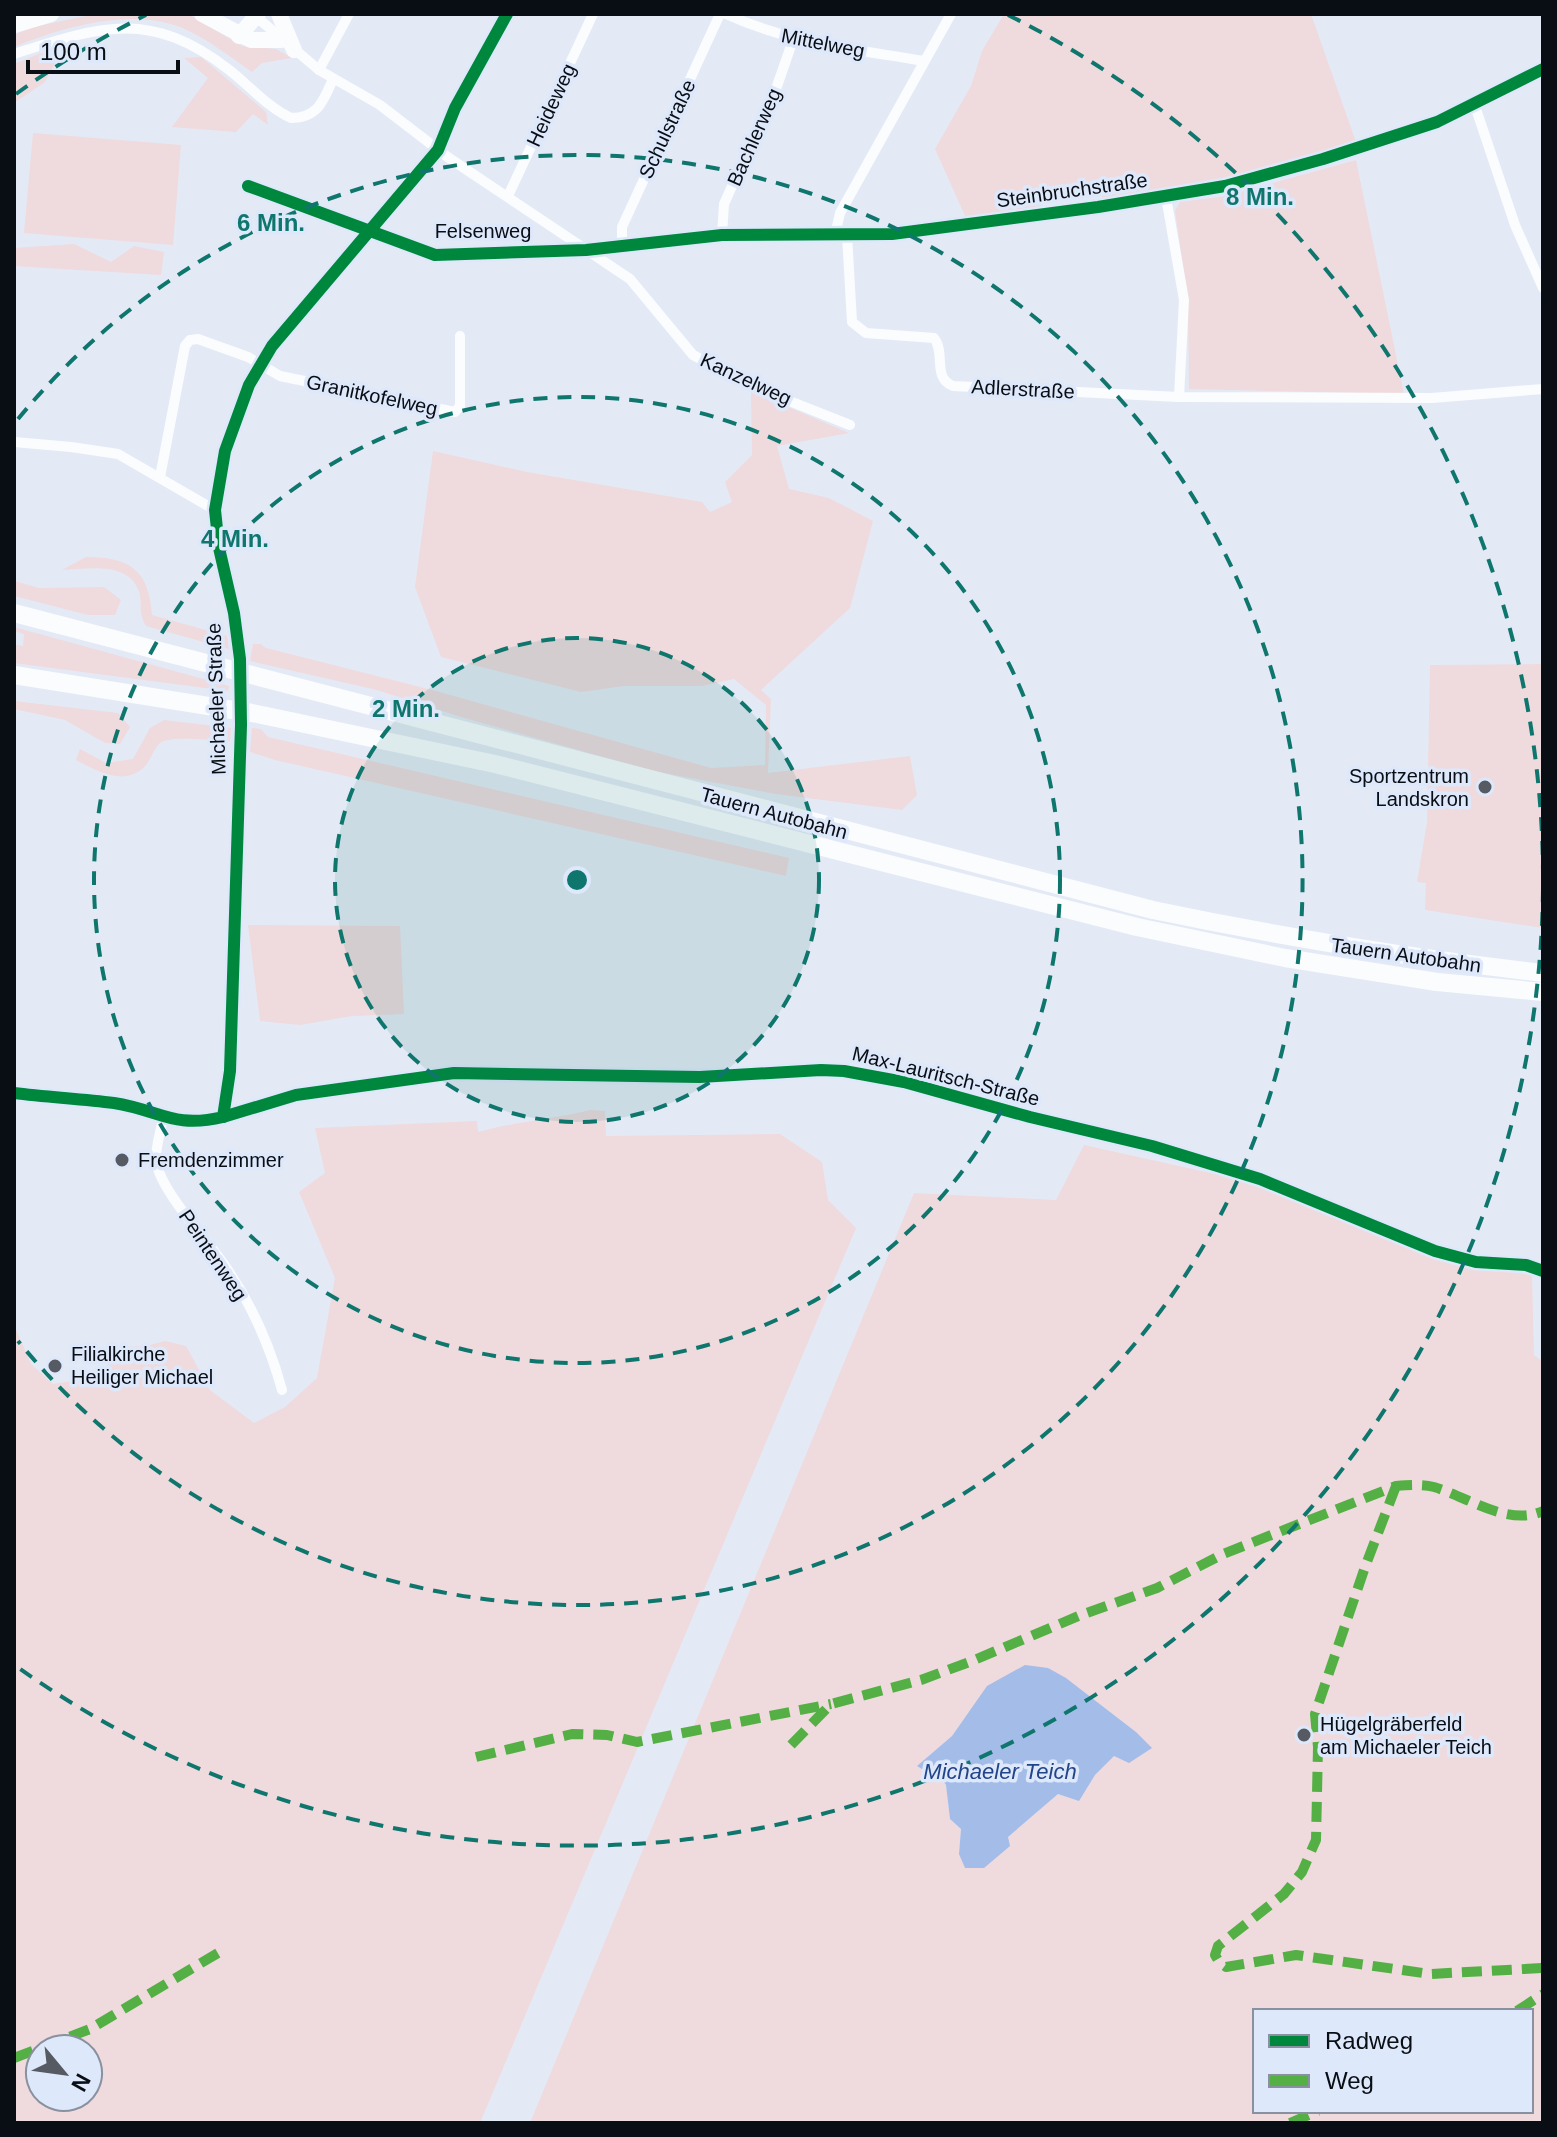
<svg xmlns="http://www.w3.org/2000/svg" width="1557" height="2137" viewBox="0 0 1557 2137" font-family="Arial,sans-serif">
	<rect width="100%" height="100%" fill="#e4eaf5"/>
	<!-- green -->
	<g fill="#efdadd" fill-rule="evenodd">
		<path d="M95,14H188L242,46L276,49L292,58L262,63L252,72C232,58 211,42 189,31C137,5 65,26 14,47V35L33,27Z"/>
		<path d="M1004,14H1311L1356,142L1227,179L1102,198L1101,185L1041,187L1043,207L966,218L935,149L971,86L982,51Z"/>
		<path d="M44,52L57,59L45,82L14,103V64Z"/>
		<path d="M201,57L266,112L268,125L253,114L236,132L172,127L208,78L184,58Z"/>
		<path d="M33,133L181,145L173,245L24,233Z"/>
		<path d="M1356,160L1404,394L1189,389L1188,300L1175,211L1180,202L1226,196Z"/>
		<path d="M74,244L111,262L134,246L164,252L161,275L14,266V248Z"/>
		<path d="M751,391L849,433L777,446L789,489L829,498L873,521L850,608L761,690L771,699L768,773L910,756L917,795L902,810L776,794L653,771L461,717L377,690L250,661L253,644H261L266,648L436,691L711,768L765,765L766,705L734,679L702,686H624L581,692L441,657L415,587L433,451L527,472L702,502L710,512L732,502L725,482L752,455Z"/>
		<path d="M86,557C130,557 149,570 152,615L227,636L229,649L146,626C136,610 144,601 138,589C126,561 86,569 62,570Z"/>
		<path d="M14,581L39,588L104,587L121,600L115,615H88L14,596Z"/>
		<path d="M14,627L229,686L228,691L14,663V644L23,646L24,634L14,631Z"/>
		<path d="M1543,664V928L1425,910L1426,883L1417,882L1427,822L1430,665Z"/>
		<path d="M14,701L118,713L130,727L120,744L105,743L65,720L14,709Z"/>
		<path d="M164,720L231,728L230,741C216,741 170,735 160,743C154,748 151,759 146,765C126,788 97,771 76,760L80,749L106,763L133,759L150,728Z"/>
		<path d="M252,728L261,729L268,737L789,858L786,876L275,760L250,752Z"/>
		<path d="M248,925L400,926L404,1014L352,1016L300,1025L260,1021Z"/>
		<path d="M591,1110L605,1111L606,1136L780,1134L822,1162L828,1200L856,1228L480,2123H14V1325L31,1364L53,1384L104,1376L113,1347L146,1346L165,1341L186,1346L210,1390L254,1423L285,1407L317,1378L335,1278L299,1192L325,1173L315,1128L477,1121L478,1132C515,1122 553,1119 591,1110ZM40,2049H88V2097H40Z"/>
		<path d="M1084,1145L1260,1184L1451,1263L1532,1275L1534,1355L1543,1362V2123H530L914,1193L1056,1200ZM1066,1678L1136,1732L1095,1775L1079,1800L1058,1794L1008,1837L959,1854L961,1829L950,1819L946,1785L937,1772L917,1766L952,1736L968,1713ZM1255,2011H1531V2111H1255Z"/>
	</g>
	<!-- water -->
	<path fill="#a4bce8" d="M1025,1665L1048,1668L1066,1678L1136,1732L1152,1748L1129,1763L1114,1756L1095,1775L1079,1801L1058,1794L1008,1837L1010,1846L984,1868H965L959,1854L961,1829L950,1819L946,1785L937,1772H927L917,1766L952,1736L987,1686Z"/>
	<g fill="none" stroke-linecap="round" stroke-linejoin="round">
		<!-- minor -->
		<g stroke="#fbfcfe" stroke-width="10">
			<path d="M253,14L319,70L380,105L449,158L630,279L693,355L749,385L850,425"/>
			<path d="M726,14C792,44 853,49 924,61"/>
			<path d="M14,54C101,26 150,9 228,69C249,85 267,107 291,118C318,118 324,100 333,79"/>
			<path d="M319,70L349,14"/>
			<path d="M1474,103L1515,225L1543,288"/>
			<path d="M248,186L435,255L586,250L722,235L892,234L1098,207L1225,186L1323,159L1437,122L1543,69"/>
			<path d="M508,196L593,14"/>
			<path d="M1166,197L1184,300L1179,397"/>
			<path d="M722,235L724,204L776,89L793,40"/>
			<path d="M835,235L840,213L951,14"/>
			<path d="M847,235L852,322L866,333L934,338C946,353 932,378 953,386L1179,397L1432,398L1543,389"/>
			<path d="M622,246V227L720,14"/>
			<path d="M14,442L71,447L118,454L215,510"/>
			<path d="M160,477L185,346L190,340L198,339L248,357L280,376L455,412L460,406V336"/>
			<path d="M14,1093C47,1097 81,1099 114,1103C160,1110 173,1129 223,1117L230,1071L241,725L240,659L234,613L219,548L215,510L225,451L249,385L272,346L438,150L455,108L507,14"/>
			<path d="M223,1117L296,1095L454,1073L700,1077L821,1070L844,1071L904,1082L1030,1117L1152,1146L1260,1179L1435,1251L1476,1262L1526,1265L1543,1271"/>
			<path d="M163,1118C161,1131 155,1148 156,1161C160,1190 206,1239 223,1263C250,1301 270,1346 282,1390"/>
		</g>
		<!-- primary -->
		<g stroke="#fbfcfe" stroke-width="16">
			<path d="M202,14L251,40H281"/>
			<path d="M279,14L294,50"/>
			<path d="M14,25L51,14"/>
			<path d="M239,36L258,14"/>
		</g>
		<!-- motorway -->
		<g stroke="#fbfcfe" stroke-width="18">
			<path d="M14,613L1153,910C1282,937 1411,958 1543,973"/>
			<path d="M14,675L252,713L495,764L1137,927L1285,958L1437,982L1543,992"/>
		</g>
		<!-- quiet -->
		<g stroke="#54b044" stroke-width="10" stroke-dasharray="20 10" stroke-linecap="butt">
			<path d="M1396,1486L1365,1567L1315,1714L1318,1747L1316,1840L1302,1872L1284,1894L1218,1946L1215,1955L1219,1962L1226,1967L1296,1955L1430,1974L1543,1968"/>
			<path d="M791,1745L831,1704L921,1680L972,1661L1081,1615L1157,1588L1223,1554L1396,1486C1409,1485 1422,1484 1434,1487C1468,1497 1508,1527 1543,1511"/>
			<path d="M476,1757L572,1734L607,1735L637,1742L831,1704"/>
			<path d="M1517,2011L1543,1994"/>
			<path d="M14,2058L90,2029L223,1950"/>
			<path d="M1290,2123L1318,2111"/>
		</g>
		<!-- cycleway casing -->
		<g stroke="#dee8fb" stroke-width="17">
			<g id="cycleway">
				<path d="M248,186L435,255L586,250L722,235L892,234L1098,207L1225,186L1323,159L1437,122L1543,69"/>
				<path d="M14,1093C47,1097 81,1099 114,1103C160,1110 173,1129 223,1117L230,1071L241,725L240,659L234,613L219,548L215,510L225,451L249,385L272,346L438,150L455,108L507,14"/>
				<path d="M223,1117L296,1095L454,1073L700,1077L821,1070L844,1071L904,1082L1030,1117L1152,1146L1260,1179L1435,1251L1476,1262L1526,1265L1543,1271"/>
			</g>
		</g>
		<!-- cycleway -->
		<use href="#cycleway" stroke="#00873e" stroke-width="12"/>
	</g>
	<!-- distance rings -->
	<circle cx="577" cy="880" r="242" fill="#0f766e" fill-opacity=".12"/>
	<g fill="none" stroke="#0f766e" stroke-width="4" stroke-dasharray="14 10">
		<circle cx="577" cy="880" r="242"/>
		<circle cx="577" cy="880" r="483"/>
		<path d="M18 419A725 725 0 1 1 18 1341"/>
		<path d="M1543 888A966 966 0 0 1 16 1666M16 94A966 966 0 0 1 146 15M1008 15A966 966 0 0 1 1543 872"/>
	</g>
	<!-- markers -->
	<g fill="#565a63" stroke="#dee8fb" stroke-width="3">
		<circle cx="1485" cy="787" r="8"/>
		<circle cx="122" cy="1160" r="8"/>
		<circle cx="55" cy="1366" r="8"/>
		<circle cx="1304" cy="1735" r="8"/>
	</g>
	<g text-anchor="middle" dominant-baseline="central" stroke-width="7" stroke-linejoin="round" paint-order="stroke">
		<!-- street labels -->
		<g font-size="20" fill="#090d14" stroke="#dee8fb">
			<text transform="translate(823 43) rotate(11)">Mittelweg</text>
			<text transform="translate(551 105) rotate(-65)">Heideweg</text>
			<text transform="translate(667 129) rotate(-65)">Schulstraße</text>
			<text transform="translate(754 137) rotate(-66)">Bachlerweg</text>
			<text transform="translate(1072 190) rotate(-8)">Steinbruchstraße</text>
			<text x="483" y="231">Felsenweg</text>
			<text transform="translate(746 379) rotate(25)">Kanzelweg</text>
			<text transform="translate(1023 389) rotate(3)">Adlerstraße</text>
			<text transform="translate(372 395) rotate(12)">Granitkofelweg</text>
			<text transform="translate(216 699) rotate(-92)">Michaeler Straße</text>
			<text transform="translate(774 813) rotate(15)">Tauern Autobahn</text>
			<text transform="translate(1406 955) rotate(8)">Tauern Autobahn</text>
			<text transform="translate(946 1076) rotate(14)">Max-Lauritsch-Straße</text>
			<text transform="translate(213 1255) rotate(56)">Peintenweg</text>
		</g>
		<!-- poi labels -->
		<g font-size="20" fill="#090d14" stroke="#dee8fb" text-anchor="start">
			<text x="1469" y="776" text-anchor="end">Sportzentrum<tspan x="1469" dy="23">Landskron</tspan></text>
			<text x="138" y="1160">Fremdenzimmer</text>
			<text x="71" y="1354">Filialkirche<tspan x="71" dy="23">Heiliger Michael</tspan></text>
			<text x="1320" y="1724">Hügelgräberfeld<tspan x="1320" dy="23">am Michaeler Teich</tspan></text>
		</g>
		<!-- water labels -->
		<g font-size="22" font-style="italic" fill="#224489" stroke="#dee8fb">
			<text x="1000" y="1771">Michaeler Teich</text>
		</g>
	</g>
	<circle cx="577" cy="880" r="12" fill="#0f766e" stroke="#dee8fb" stroke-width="4"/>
	<g font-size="24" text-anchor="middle" font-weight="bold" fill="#0f766e" stroke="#dee8fb" stroke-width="7" stroke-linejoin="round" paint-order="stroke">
		<text x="1260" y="205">8 Min.</text>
		<text x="271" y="231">6 Min.</text>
		<text x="235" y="547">4 Min.</text>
		<text x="406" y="717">2 Min.</text>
	</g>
	<!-- border -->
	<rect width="1557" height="2137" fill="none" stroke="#090d14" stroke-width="32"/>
	<!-- legend -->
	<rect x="1253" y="2009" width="280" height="104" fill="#dee8fb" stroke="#89909f" stroke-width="2"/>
	<rect x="1269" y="2035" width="40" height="12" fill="#00873e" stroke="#89909f" stroke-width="2"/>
	<text x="1325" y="2049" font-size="24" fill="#090d14">Radweg</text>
	<rect x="1269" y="2075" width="40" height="12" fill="#54b044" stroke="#89909f" stroke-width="2"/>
	<text x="1325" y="2089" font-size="24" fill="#090d14">Weg</text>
	<!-- north arrow -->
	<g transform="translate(64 2073) rotate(119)"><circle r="38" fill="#dee8fb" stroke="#89909f" stroke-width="2"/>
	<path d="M0-6L14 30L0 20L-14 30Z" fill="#565a63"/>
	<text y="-12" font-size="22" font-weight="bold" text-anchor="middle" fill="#090d14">N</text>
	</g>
	<!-- scale -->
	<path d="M28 60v12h150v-12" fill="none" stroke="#090d14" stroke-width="4"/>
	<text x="40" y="60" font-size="24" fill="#090d14" stroke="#dee8fb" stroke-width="6" paint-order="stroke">100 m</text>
</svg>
